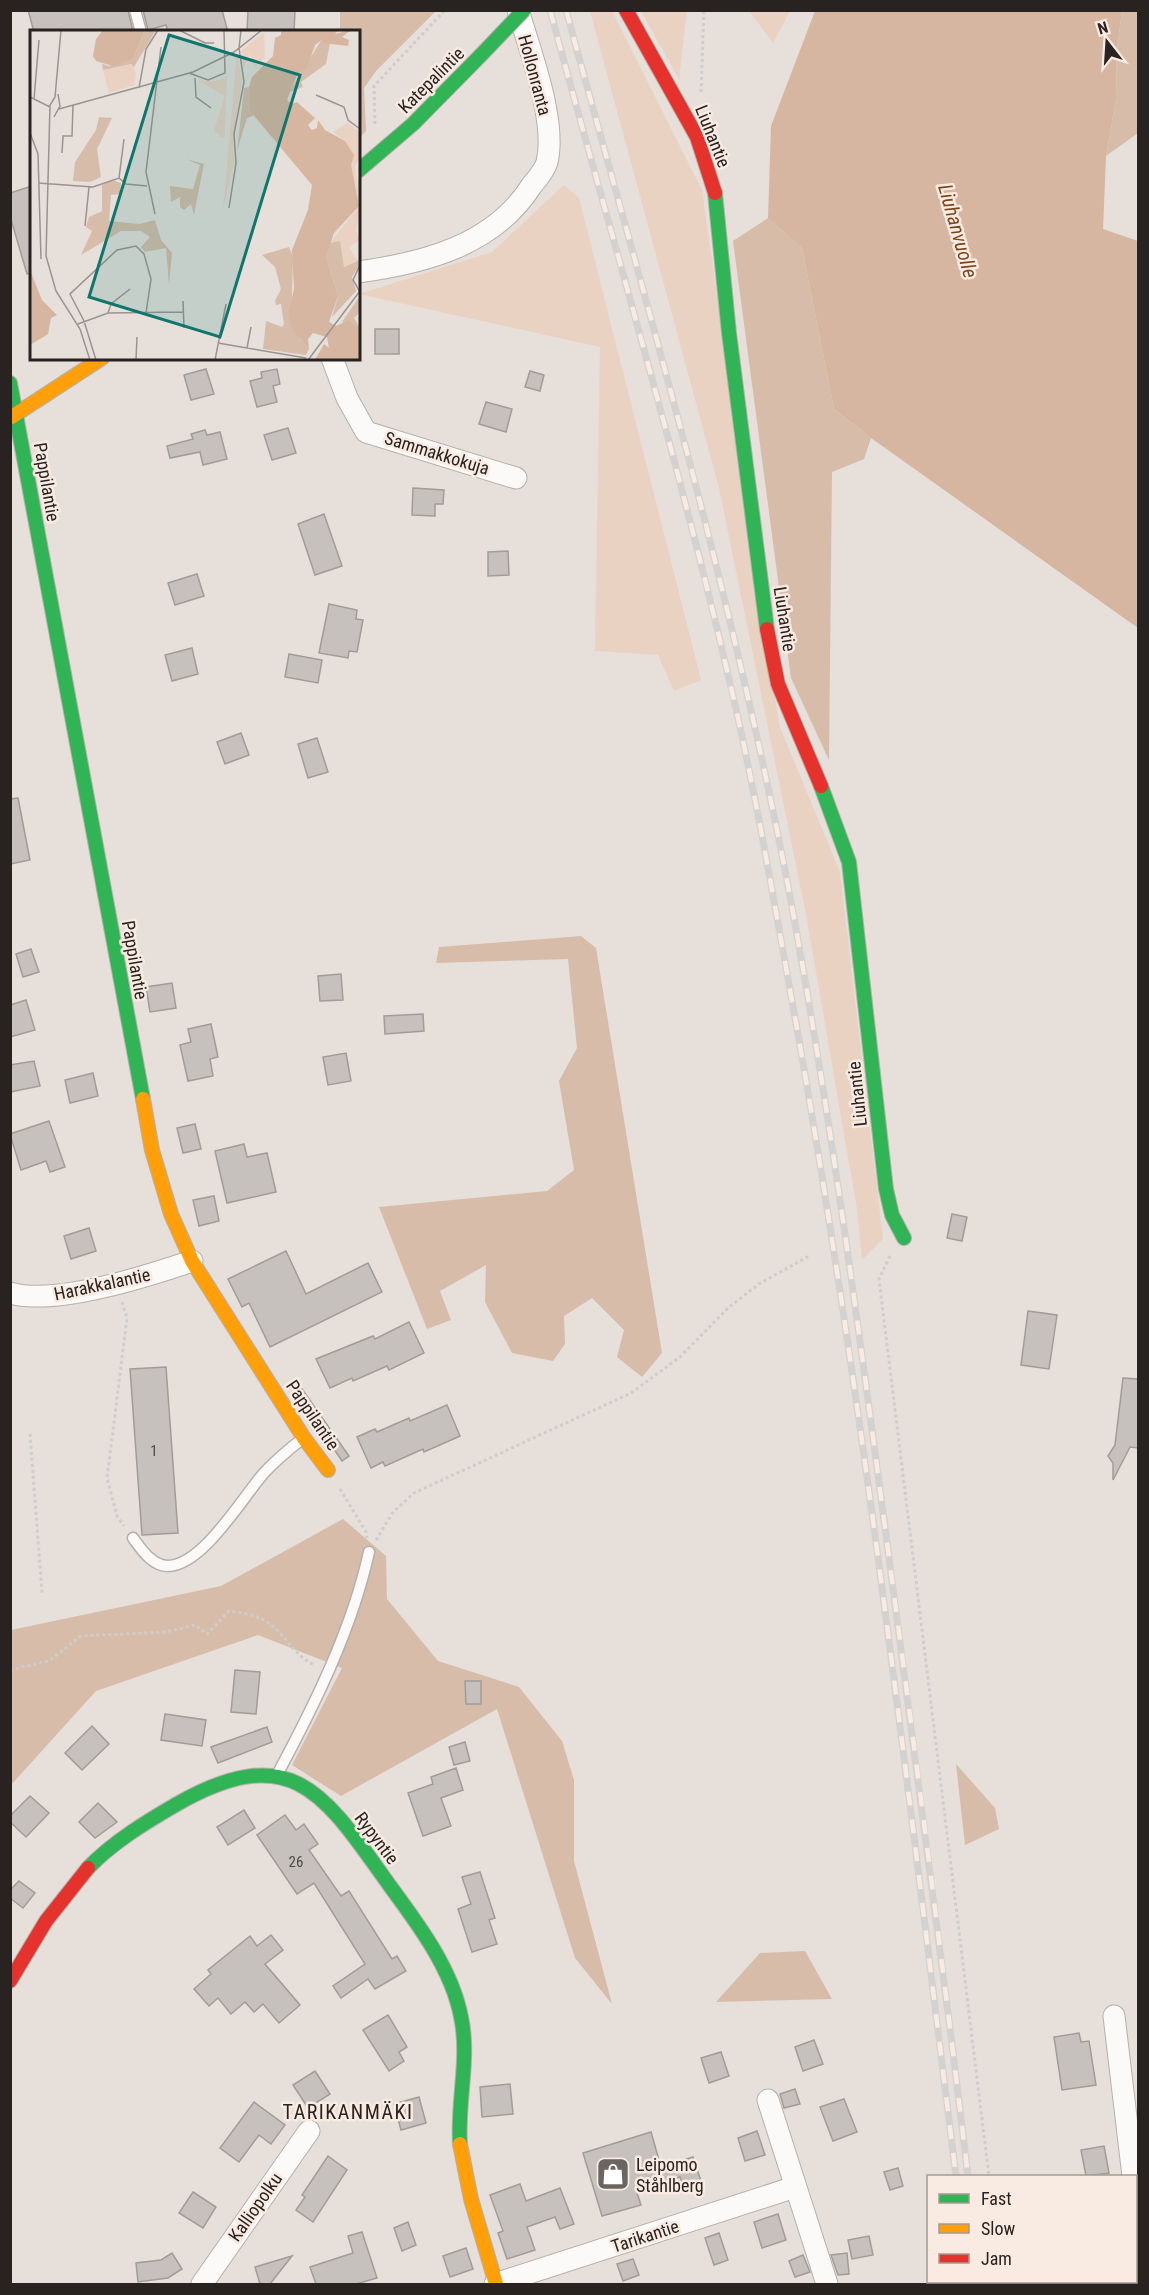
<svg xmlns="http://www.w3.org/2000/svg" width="1149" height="2295" viewBox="0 0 1149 2295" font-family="'Roboto Condensed',sans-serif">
	<rect width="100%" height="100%" fill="#e6dfda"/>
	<!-- green -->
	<g fill="#ead2c2">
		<path d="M590,11H612L702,190L779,725L840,872L883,1239L862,1260L857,1209L806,914L719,488Z"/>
		<path d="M641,11H687L679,79Z"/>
		<path d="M749,11H790L773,43Z"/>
		<path d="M564,185L579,198L701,680L674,691L658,655L595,651L600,347L359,294L492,252Z"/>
	</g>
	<!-- forest -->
	<g fill="#d7bcaa">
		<path d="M340,11H436L376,71L364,88L366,131L359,138L358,32L340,31Z"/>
		<path d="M1122,11H1138V133L1106,156L1116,100L1117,48Z"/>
		<path d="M768,218L802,248L834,409L871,438L864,459L832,472L829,760L791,678L733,241Z"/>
		<path d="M581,936L596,948L662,1353L642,1377L617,1357L624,1330L592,1298L564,1316L565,1344L553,1361L512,1353L485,1302L486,1265L440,1291L451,1320L427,1329L379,1207L547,1191L574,1170L559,1081L577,1048L568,959L436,963L439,947Z"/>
		<path d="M343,1519L386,1556L387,1599L438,1661L519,1687L562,1741L574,1780V1861L612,2004L575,1958L497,1709L341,1796L292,1765L342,1668L258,1635L96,1691L11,1785V1630L221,1586Z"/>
		<path d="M956,1764L995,1808L999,1829L965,1845Z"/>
		<path d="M805,1951L832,1999L716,2002L760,1953Z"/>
	</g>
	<!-- water -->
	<path fill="#d7b6a1" d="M815,11H1122L1117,48L1116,100L1106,156L1103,229L1138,241V628L871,438L834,409L802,248L768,218L771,126Z"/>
	<!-- building -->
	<g fill="#c6c1bd" stroke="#a29c99" stroke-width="1.5">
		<path d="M28,10H128L133,32H34Z"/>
		<path d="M143,10H222L228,32H168L166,25L148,30Z"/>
		<path d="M248,10H295L294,32H247Z"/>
		<path d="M32,186V273L27,274L10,216V193Z"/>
		<rect x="375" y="329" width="24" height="25"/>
		<path d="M206,369L214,394L191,400L184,375Z"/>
		<path d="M277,369L280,384L273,386L277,402L257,407L250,381L262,378L261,372Z"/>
		<path d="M530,371L544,375L540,391L525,387Z"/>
		<path d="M486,402L512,409L506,432L479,424Z"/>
		<path d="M288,428L296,453L272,460L264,435Z"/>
		<path d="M205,430L207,435L220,432L227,459L203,465L200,452L170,458L167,446L193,439L191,434Z"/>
		<path d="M413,488L444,490L443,504H435V516L412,515Z"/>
		<path d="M324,514L342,566L315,575L298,524Z"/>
		<path d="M508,551L509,575L488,576V552Z"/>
		<path d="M197,574L204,596L175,605L168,583Z"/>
		<path d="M329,604L357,610L356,619L363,620L357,652L349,651L348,658L319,653Z"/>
		<path d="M192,648L198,674L172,681L165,655Z"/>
		<path d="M289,654L322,660L318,683L285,677Z"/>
		<path d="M241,733L249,755L225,764L217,742Z"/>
		<path d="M317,738L328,772L308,778L298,744Z"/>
		<path d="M18,798L30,860L10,864V799Z"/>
		<path d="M31,949L39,972L23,977L16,954Z"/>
		<path d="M341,974L343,1000L320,1001L318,976Z"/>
		<path d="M172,983L176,1008L150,1012L146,987Z"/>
		<path d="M26,1000L35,1030L10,1037V1005Z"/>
		<path d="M423,1014L424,1031L385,1034L384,1016Z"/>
		<path d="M211,1024L218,1057L210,1059L213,1076L188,1081L180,1045L191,1042L188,1029Z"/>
		<path d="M346,1053L351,1081L328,1085L323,1057Z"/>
		<path d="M34,1061L40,1086L10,1092V1065Z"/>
		<path d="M93,1073L98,1096L70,1103L65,1080Z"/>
		<path d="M49,1121L65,1167L50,1172L46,1161L21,1170L10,1134Z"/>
		<path d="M195,1124L201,1149L183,1153L177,1128Z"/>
		<path d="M244,1144L247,1157L267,1153L276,1192L227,1203L215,1151Z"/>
		<path d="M214,1196L219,1221L199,1226L193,1200Z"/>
		<path d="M952,1214L967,1217L962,1241L947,1238Z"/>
		<path d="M89,1228L96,1251L71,1259L64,1236Z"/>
		<path d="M286,1251L306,1294L368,1263L382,1292L270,1347L249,1303L242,1307L228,1279Z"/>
		<path d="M1028,1311L1057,1315L1049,1369L1021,1365Z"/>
		<path d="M409,1322L424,1353L389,1370L387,1366L353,1381L352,1378L330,1388L316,1359L373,1336L375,1339Z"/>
		<path d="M166,1367L178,1533L142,1535L130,1369Z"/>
		<path d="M1123,1378L1138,1379V1448L1130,1447L1113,1480V1463L1108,1456L1115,1445Z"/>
		<path d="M302,1389L349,1456L342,1461L296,1393Z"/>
		<path d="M447,1405L460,1436L424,1452L423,1449L385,1466L383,1462L371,1468L357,1437L375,1429L377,1432L409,1418L410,1421Z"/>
		<path d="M235,1670L260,1672L256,1714L231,1712Z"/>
		<path d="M465,1681H481V1704H466Z"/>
		<path d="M165,1714L206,1720L202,1746L161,1740Z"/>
		<path d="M92,1726L109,1744L82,1770L65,1753Z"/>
		<path d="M267,1727L272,1742L218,1763L211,1747Z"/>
		<path d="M465,1742L470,1761L454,1765L449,1747Z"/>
		<path d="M456,1768L463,1790L441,1798L451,1826L423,1836L408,1793L433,1784L431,1777Z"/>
		<path d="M30,1796L49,1813L26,1837L10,1822V1816Z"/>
		<path d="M98,1803L117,1822L95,1838L79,1822Z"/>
		<path d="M244,1810L255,1828L228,1845L217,1827Z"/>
		<path d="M285,1815L296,1830L304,1824L318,1844L309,1850L341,1896L349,1891L392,1959L397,1956L406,1971L375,1989L368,1979L341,1998L333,1986L365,1964L314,1883L297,1894L257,1835Z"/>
		<path d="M480,1872L495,1918L489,1920L497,1944L472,1952L458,1909L471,1904L462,1877Z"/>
		<path d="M19,1881L35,1893L23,1908L10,1898V1890Z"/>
		<path d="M271,1935L283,1950L265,1964L300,2005L279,2023L263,2004L254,2012L245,2002L231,2014L218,1998L209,2006L194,1989L211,1974L208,1970L250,1936L257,1946Z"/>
		<path d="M388,2015L407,2047L399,2052L404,2061L389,2071L363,2030Z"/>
		<path d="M1079,2033L1081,2042L1089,2041L1096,2085L1062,2090L1054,2037Z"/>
		<path d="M814,2040L823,2064L803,2071L795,2047Z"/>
		<path d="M721,2052L729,2076L709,2083L701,2058Z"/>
		<path d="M315,2071L330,2094L308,2108L293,2085Z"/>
		<path d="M510,2084L513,2114L482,2117L480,2087Z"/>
		<path d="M795,2089L800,2104L784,2108L780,2094Z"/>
		<path d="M419,2097L426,2123L401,2130L394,2104Z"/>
		<path d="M844,2099L857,2132L833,2141L820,2107Z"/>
		<path d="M254,2102L285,2125L271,2144L259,2135L239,2162L220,2148Z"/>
		<path d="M757,2131L765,2155L745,2161L738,2138Z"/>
		<path d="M651,2132L661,2167L693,2157L702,2184L684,2189L680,2177L636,2190L641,2205L602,2216L583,2153Z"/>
		<path d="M1104,2146L1109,2173L1086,2176L1081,2150Z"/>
		<path d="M328,2156L347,2170L313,2222L296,2210L305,2197L302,2195Z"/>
		<path d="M898,2168L903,2186L890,2190L884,2172Z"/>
		<path d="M520,2184L526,2201L560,2188L574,2224L560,2229L555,2217L527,2227L535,2250L507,2259L498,2233L503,2231L490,2195Z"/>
		<path d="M193,2192L216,2207L203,2228L179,2213Z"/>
		<path d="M778,2214L786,2240L762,2248L754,2222Z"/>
		<path d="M408,2222L416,2245L402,2251L394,2228Z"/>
		<path d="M362,2232L377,2278L356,2284H316L310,2267L353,2253L348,2236Z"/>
		<path d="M719,2233L728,2260L714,2265L705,2238Z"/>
		<path d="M869,2236L873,2255L852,2259L848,2240Z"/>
		<path d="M466,2248L473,2269L450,2277L443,2256Z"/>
		<path d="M172,2253L182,2269L168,2278L138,2282L136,2263L161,2260Z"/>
		<path d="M847,2253L849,2274L838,2275L831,2255Z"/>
		<path d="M803,2255L810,2272L795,2277L789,2261Z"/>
		<path d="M292,2256L270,2284H260L255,2267Z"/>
		<path d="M633,2259L639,2275L623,2281L617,2264Z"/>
	</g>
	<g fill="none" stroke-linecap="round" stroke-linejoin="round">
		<!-- lane casing -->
		<g stroke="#b5b0ac" stroke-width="13">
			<g id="lane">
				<path d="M135,10L141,32"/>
				<path d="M133,1538C141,1549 152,1566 168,1566C203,1565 242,1498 264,1473C275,1461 288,1450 302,1439"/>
				<path d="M278,1773C315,1704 352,1629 369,1552"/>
			</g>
		</g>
		<!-- street casing -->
		<g stroke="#b5b0ac" stroke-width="23">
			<g id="street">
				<path d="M358,272C425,263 494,245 532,185C537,179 545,170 547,162C557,121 530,51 518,10"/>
				<path d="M332,358L347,398L366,432L516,478"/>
				<path d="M10,1293C55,1306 148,1276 192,1261"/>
				<path d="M1114,2016L1133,2176"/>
				<path d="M768,2100L827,2284"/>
				<path d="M1136,2197L1138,2222"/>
				<path d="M202,2284L309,2131"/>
				<path d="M495,2284L795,2187"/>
			</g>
		</g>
		<!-- fast casing -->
		<g stroke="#b5b0ac" stroke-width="16">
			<g id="fast">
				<path d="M358,171L413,124L481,55"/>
				<path d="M715,193L729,333L767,629"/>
				<path d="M10,383L143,1099"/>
				<path d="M821,786L849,862L886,1189L892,1215L904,1238"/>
				<path d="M88,1868C113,1842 146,1822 177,1804C293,1738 325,1795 390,1886C418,1924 452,1969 461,2017C470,2058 457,2102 460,2144"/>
			</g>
		</g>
		<!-- slow casing -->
		<g stroke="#b5b0ac" stroke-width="16">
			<g id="slow">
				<path d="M10,418L102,358"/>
				<path d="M143,1099L152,1150L171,1214L192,1261L304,1438L328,1470"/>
				<path d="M460,2144L471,2199L496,2284"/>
			</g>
		</g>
		<!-- jam casing -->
		<g stroke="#b5b0ac" stroke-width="16">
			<g id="jam">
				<path d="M626,10L697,137L715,193"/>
				<path d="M767,629L778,684L821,786"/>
				<path d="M10,1981L46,1921L88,1868"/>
			</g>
		</g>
		<!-- path -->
		<g stroke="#cfcdcc" stroke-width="3" stroke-dasharray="3 3" stroke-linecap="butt">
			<path d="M701,92L704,10"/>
			<path d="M375,124L374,86L445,10"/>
			<path d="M890,1256L879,1279L989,2176"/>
			<path d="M122,1302L127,1318L107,1478L117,1516L124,1526"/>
			<path d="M30,1434L42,1593"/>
			<path d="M340,1489L366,1532L367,1538"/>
			<path d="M376,1540L393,1512L414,1493L631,1393L680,1357L728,1308L759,1284L809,1256"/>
			<path d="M10,1670L49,1661L81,1636L166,1632L195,1625L207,1634L229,1611C243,1613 259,1615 270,1624C286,1636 295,1657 315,1665"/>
			<path d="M1002,2282V2284"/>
		</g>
		<!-- lane -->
		<use href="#lane" stroke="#fbfaf9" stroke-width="10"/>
		<!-- street -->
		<use href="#street" stroke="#fbfaf9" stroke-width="21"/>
		<!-- fast -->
		<use href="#fast" stroke="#30b455" stroke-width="14"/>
		<!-- slow -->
		<use href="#slow" stroke="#ff9f0a" stroke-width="14"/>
		<!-- jam -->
		<use href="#jam" stroke="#e5322d" stroke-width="14"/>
		<!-- rail casing -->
		<g stroke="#d4d2d1" stroke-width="7">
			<g id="rail">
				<path d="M550,10C612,239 680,466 733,696C758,804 776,914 796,1023C864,1406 908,1791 956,2176"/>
				<path d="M566,10C644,296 728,580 785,870C828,1095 858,1323 888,1550C916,1758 943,1967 968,2176"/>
				<path d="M969,2282L970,2284"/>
				<path d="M981,2282V2284"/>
			</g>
		</g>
		<!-- rail -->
		<use href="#rail" stroke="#f9ebe2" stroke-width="4.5" stroke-dasharray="14" stroke-linecap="butt"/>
		<!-- fast-bridge casing -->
		<g stroke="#b5b0ac" stroke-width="16" stroke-linecap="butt">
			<path id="fast-bridge" d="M481,55L524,10"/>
		</g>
		<!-- fast-bridge -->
		<use href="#fast-bridge" stroke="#30b455" stroke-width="14"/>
	</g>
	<!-- icons -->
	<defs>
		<g id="shop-square" transform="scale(1.725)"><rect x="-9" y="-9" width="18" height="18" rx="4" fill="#6a6561" stroke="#f9ebe2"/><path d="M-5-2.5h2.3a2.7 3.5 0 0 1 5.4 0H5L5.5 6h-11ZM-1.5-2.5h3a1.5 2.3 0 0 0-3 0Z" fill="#fff"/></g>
	</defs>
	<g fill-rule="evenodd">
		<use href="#shop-square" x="613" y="2174"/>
	</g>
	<g text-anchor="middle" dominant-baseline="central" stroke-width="5" stroke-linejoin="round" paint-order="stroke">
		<!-- number labels -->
		<g font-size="15" fill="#504a47">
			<text x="154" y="1451">1</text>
			<text x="296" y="1862">26</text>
		</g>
		<!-- street labels -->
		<g font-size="18" fill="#282320" stroke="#f9ebe2">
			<text transform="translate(535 75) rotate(75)">Hollonranta</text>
			<text transform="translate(431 80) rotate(-45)">Katepalintie</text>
			<text transform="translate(713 136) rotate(68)">Liuhantie</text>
			<text transform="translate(437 453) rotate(17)">Sammakkokuja</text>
			<text transform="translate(47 482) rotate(80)">Pappilantie</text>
			<text transform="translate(785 619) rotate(81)">Liuhantie</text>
			<text transform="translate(135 960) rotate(80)">Pappilantie</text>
			<text transform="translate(857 1094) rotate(-96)">Liuhantie</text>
			<text transform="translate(102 1284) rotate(-12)">Harakkalantie</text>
			<text transform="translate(313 1415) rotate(56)">Pappilantie</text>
			<text transform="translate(377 1838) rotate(53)">Rypyntie</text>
			<text transform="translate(255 2207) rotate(-55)">Kalliopolku</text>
			<text transform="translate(645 2236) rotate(-18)">Tarikantie</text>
		</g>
		<!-- poi labels -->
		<g font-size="18" fill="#282320" stroke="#f9ebe2" text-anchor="start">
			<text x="636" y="2164">Leipomo<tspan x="636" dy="21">Ståhlberg</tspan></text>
		</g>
		<!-- water labels -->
		<g font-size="20" font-style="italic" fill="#7b4417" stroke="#f9ebe2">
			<text transform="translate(958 231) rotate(74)">Liuhanvuolle</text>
		</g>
		<!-- neighbourhood labels -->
		<g font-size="20" letter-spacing="1.5" fill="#282320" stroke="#f9ebe2">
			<text x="348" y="2112">TARIKANMÄKI</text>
		</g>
	</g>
	<!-- overview -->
	<g transform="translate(30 30)">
		<rect width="330" height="330" fill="#e6dfda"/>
		<path d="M234,2L235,27L225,37L220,24L213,38L211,21ZM207,23L212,52L203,108L204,134L193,179ZM102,34L106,44L104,55L79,63L73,40ZM197,46L195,107L192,108L184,100L195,66L169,51H186ZM317,93L330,102V129L325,136L330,176L326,201L330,210L319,217L328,231L314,237L310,212L300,213L329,176L315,111L303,102Z" fill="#ead2c2"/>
		<path d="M115,0H126L104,37L101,34L73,40L72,34L79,36L103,29ZM292,9L300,13L296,34L271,52L273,57L259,62ZM219,57L223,86L217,88L207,121L214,58ZM69,87L82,88L67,119L71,147L60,152L43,151L45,132L66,100ZM156,129L174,134L164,185L161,174L154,180L150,177V167L141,172L140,156L163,159L170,135ZM82,150L91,153L90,164L81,165L79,191L109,194L125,190L131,210L142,223L139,255L136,218L115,222L111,217L120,207L111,201H91L51,225L62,201L56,197L59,187L72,181V155ZM310,211L314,237L330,230V234L322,247L326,261L302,287L308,266L296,227L300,213ZM259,217L263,226L262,265L269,308L279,319L276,325L233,319L236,291L252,297L254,294L251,274L246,275L245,271L251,259L245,237L232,225ZM330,266V282L324,288L330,298L319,290L316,294L312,292Z" fill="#d7bcaa"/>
		<path d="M73,0H115L103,29L83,36L66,31L63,26L66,9ZM251,0H308L305,4L321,0L312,7L319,10L318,16L293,13V9L285,15L277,38L267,45L257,70L262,74L267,72L285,88L278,95L282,100L287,98L288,90L295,100L315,111L324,125L321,135L329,176L304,203L296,227L308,266L299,292L306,296L319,290L330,298V330H285L294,314L299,318L297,307L283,303L278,309L279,319L264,302L258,286L264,259L262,220L278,180L282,155L220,81L219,57L222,47L243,26L245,8L251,5ZM0,240L12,270L27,285L21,288L18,304L0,315Z" fill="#d7b6a1"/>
		<path fill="none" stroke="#9a9490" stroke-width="1.5" d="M31,0L25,67L20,75L16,226L26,261L50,299L60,330M149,0L175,13H184M159,43L178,50L195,43L194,0M165,48L166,67L181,78M109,58L116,19L128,0M286,65L314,77L318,90L330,99M0,67L20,77M4,69L9,10M29,79L163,42L204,22L232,0M24,87L30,76L28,64M0,103L8,124L11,229M32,123L33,106H42L43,75M89,148L94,109M8,153L63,157L89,148L96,154L117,156M199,178L206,133L204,104L214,52L209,18L211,0M125,184L116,142L131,17M55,196L59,157M330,235L323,250L330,262M153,271L154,298M78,283L81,274L100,259M48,294L78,283L153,282M188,313L276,328M217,318L221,297M66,330L54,291L40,264L87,220L106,216L114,224L121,249L116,283M106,330L107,307M185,330L196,274M278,330L330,261"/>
		<path fill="#0f766e" fill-opacity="0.15" stroke="#0f766e" stroke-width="3" d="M139,5L270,45L190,307L59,267Z"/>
		<rect width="330" height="330" fill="none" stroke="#282320" stroke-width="3"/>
	</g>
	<!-- border -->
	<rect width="1149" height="2295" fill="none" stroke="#282320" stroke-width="24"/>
	<!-- legend -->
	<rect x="927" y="2175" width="210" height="108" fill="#f9ebe2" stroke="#a59b94" stroke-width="1.5"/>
	<rect x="939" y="2194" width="30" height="9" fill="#30b455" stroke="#a59b94" stroke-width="1.5"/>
	<text x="981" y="2205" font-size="18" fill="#282320">Fast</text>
	<rect x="939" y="2224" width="30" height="9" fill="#ff9f0a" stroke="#a59b94" stroke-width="1.5"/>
	<text x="981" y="2235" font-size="18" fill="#282320">Slow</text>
	<rect x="939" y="2254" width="30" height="9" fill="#e5322d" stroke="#a59b94" stroke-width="1.5"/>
	<text x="981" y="2265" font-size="18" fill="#282320">Jam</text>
	<!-- north arrow -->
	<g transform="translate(1107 42) rotate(343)" stroke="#f9ebe2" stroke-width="4.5" paint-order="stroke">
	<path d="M0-4.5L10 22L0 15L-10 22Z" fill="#282320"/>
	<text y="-9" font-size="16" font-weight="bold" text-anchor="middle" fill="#282320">N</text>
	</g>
</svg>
